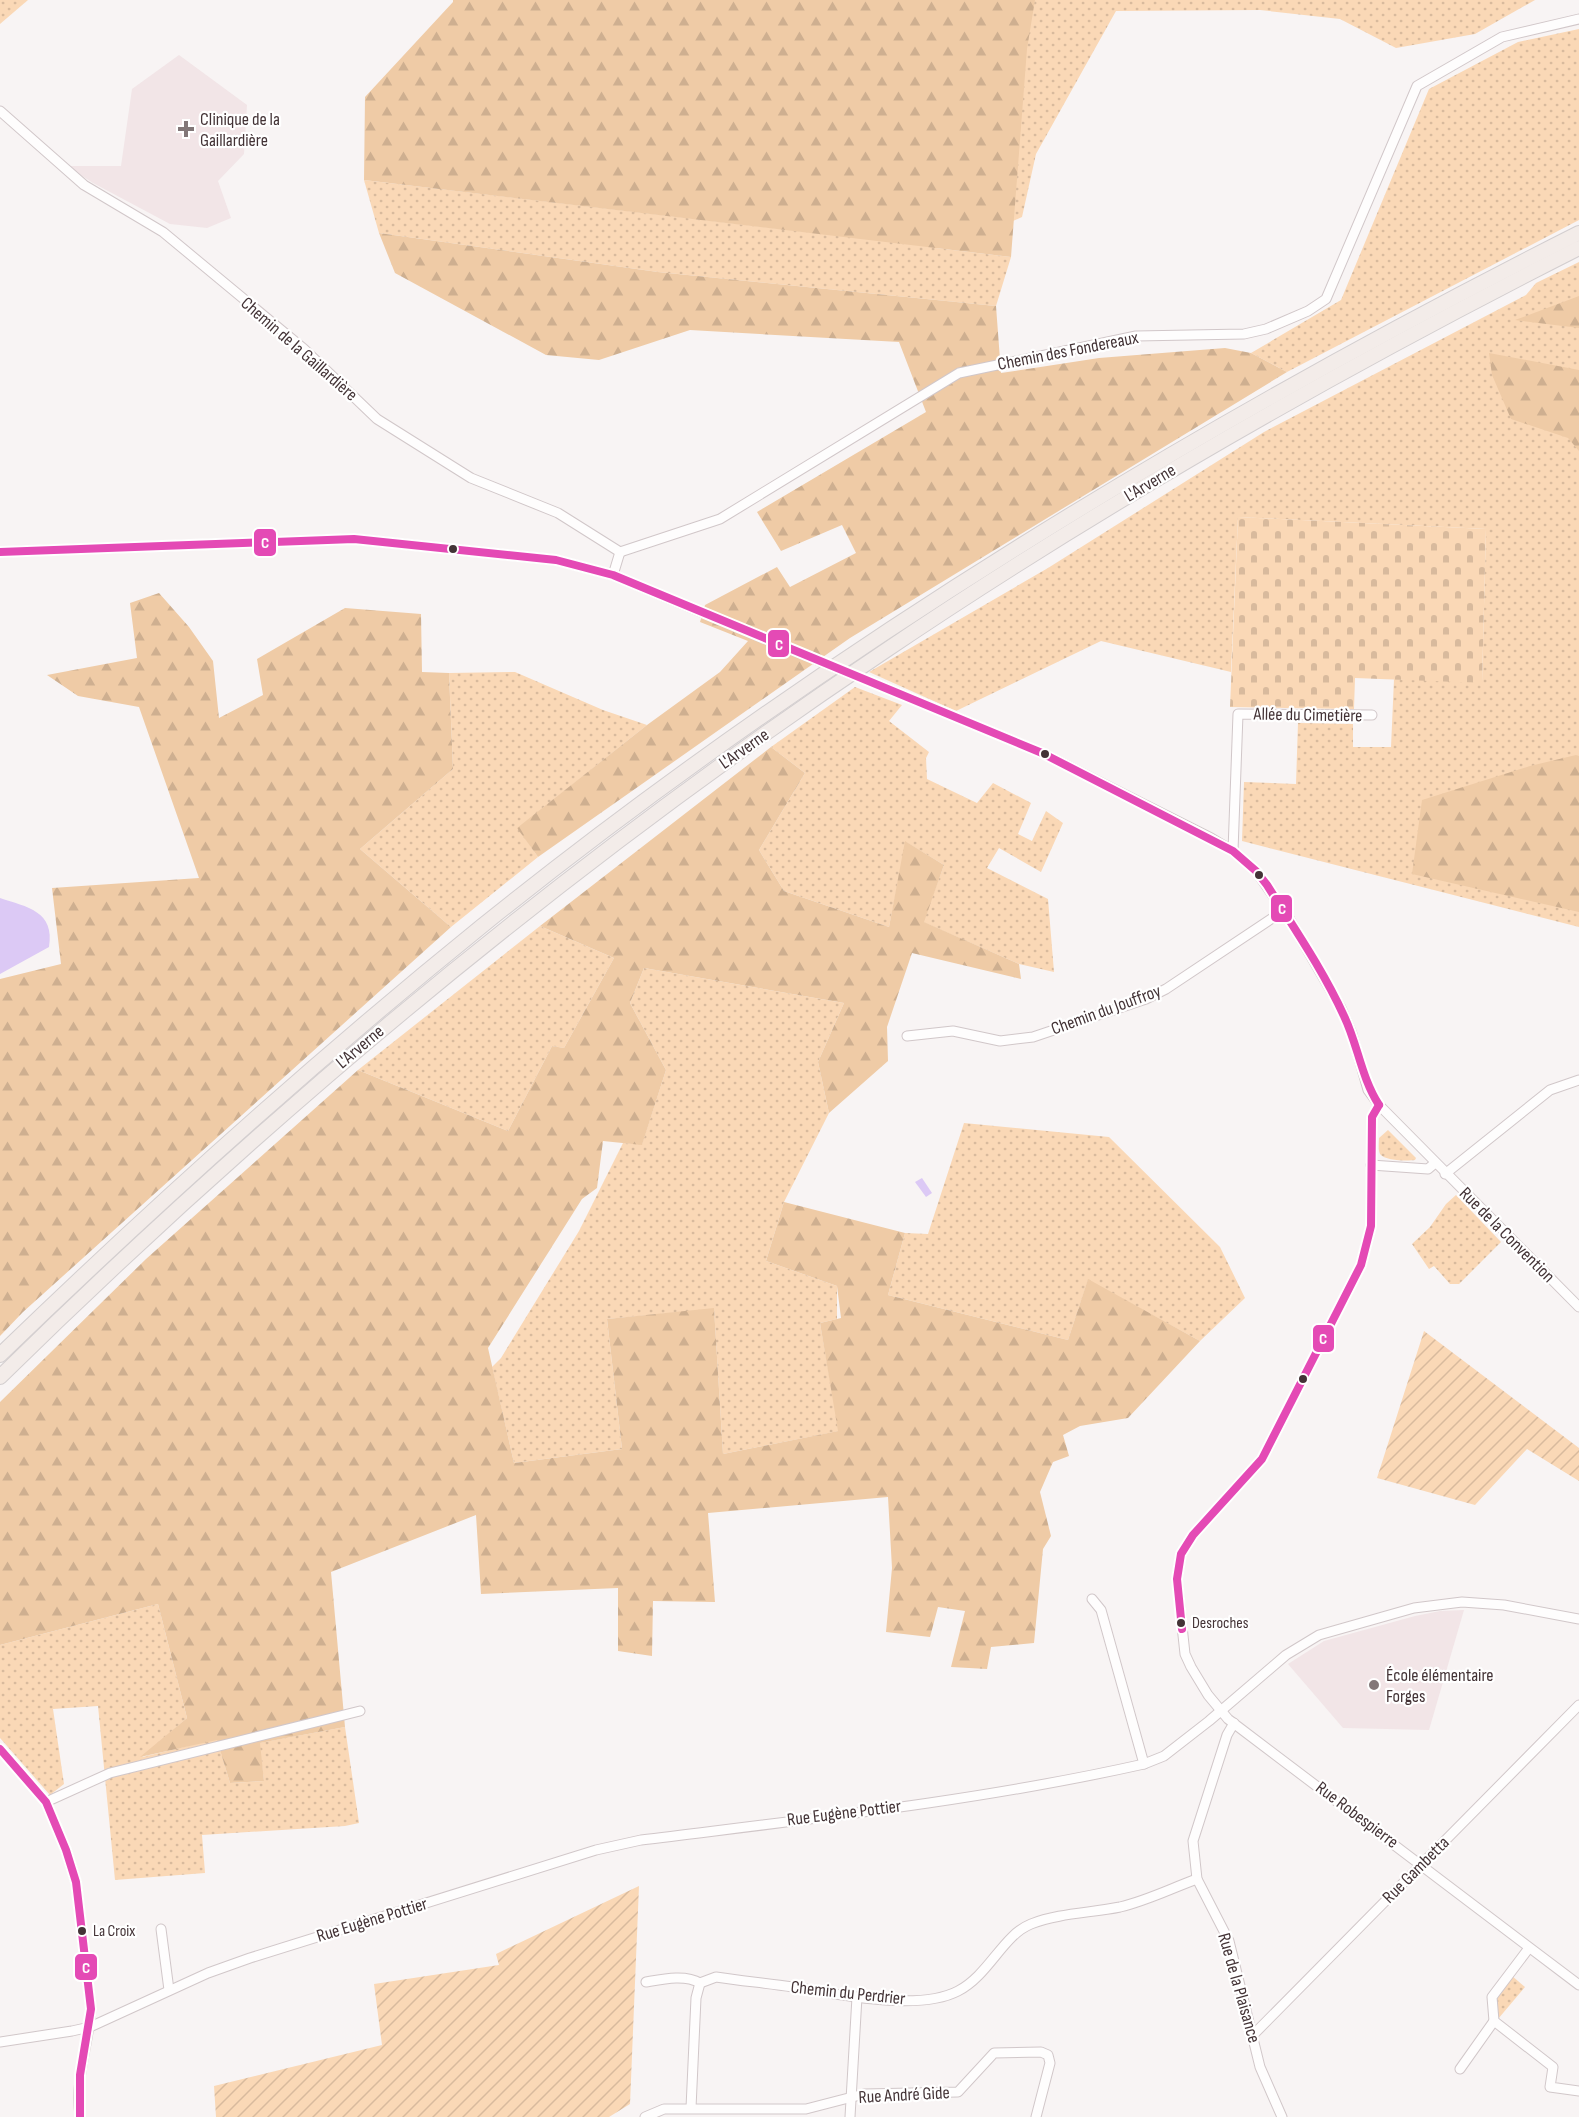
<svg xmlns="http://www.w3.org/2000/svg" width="1579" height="2117" viewBox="0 0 1579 2117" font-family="'Sofia Sans Condensed',sans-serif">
	<defs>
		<pattern id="grass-dots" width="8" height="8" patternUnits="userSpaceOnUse" patternTransform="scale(1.5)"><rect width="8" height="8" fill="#fad8b6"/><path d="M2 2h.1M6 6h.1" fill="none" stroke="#d8ba9d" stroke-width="1.8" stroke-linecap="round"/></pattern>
		<pattern id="forest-firs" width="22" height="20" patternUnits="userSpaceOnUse" patternTransform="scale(1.5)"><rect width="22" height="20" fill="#efcba6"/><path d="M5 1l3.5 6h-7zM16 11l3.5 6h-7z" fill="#ceaf90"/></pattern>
		<pattern id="cemetery-stones" width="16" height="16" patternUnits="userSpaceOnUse" patternTransform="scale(1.5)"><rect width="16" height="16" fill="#fad8b6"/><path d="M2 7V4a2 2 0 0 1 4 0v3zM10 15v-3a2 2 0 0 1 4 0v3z" fill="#d8ba9d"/></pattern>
		<pattern id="garden-furrows" width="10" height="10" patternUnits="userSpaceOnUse" patternTransform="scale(1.5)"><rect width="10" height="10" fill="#fad8b6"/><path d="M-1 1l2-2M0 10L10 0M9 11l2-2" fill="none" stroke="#d8ba9d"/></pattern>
	</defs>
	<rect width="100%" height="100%" fill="#f8f4f4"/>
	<!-- built -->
	<g fill="#f2e5e7">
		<path d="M179,55L247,105L244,154L218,181L231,218L207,228L170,224L93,183L67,166H121L132,89Z"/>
		<path d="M1464,1610L1429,1730L1343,1728L1288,1664L1324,1641L1415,1616L1440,1611Z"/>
	</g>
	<!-- grass -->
	<g fill="url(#grass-dots)">
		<path d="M0,0H28L0,24Z"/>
		<path d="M576,0H1535L1475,34L1396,48L1340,19L1260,10L1116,11L1036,154L1022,217L971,240L936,248L1011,257L996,306L658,272L379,233L364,180L824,234Z"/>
		<path d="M1579,29V220L1287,372L1251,353L1341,300L1429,89L1518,42Z"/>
		<path d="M1579,262V927L1242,841L1244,782L1296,784L1298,723L1353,724V747H1391L1394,679L1482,682L1486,529L1238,517L1231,672L1101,641L956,711L869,672L1048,568L1264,432L1526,295L1536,283Z"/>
		<path d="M515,672L603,710L647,725L518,828L538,857L451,927L360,849L453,769L449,673Z"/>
		<path d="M855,687L902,705L889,721L929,752L926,758L927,779L977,803L993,783L1031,803L1018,834L1032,841L1046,811L1063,823L1041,872L999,848L987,868L1048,899L1054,972L1019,964L923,922L944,865L906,842L889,927L784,891L759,850L805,773L771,747Z"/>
		<path d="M540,926L614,958L564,1048L552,1046L508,1131L358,1070Z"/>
		<path d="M644,968L844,1003L818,1062L829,1113L784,1202L766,1261L837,1286V1319L820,1323L839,1431L723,1454L714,1309L607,1319L622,1449L514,1463L492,1367L501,1358L579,1231L623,1143L642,1144L666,1070L630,1003Z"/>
		<path d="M964,1123L1109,1137L1220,1247L1245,1298L1200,1341L1088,1280L1068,1340L888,1295L905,1233L928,1234Z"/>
		<path d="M1388,1130L1416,1158L1415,1160C1408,1161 1385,1161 1380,1154C1378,1150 1379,1142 1379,1138Z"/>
		<path d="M1456,1195L1501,1242L1459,1284H1450L1434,1266L1429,1269L1412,1244L1430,1227L1446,1204Z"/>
		<path d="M158,1604L187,1718L142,1757L217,1739L230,1783L264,1781L259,1743L345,1727L359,1823L345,1826L202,1835L205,1873L115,1880L98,1706L53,1709L64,1784L50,1795L0,1738V1645Z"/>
		<path d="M1512,1976L1525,1987L1498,2019L1495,2000Z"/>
	</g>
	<!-- forest -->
	<g fill="url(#forest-firs)">
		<path d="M453,0H1035L1027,49L1011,257L364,180L365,97L453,2Z"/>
		<path d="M379,233L658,272L996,306L1001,373L1099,358L1225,348L1251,353L1287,372L850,638L538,857L517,828L647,725L720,672L748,641L700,622L705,605L777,567L790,587L856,553L842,525L781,551L757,512L926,412L899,342L690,330L599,360L546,355L395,273Z"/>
		<path d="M1579,296V328L1515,320Z"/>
		<path d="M1489,353L1579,370V451L1568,438L1511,419L1492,375Z"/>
		<path d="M159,593L189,627L213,661L219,718L263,695L257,659L345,608L421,614L422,672L449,673L453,769L360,849L451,927L23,1312L0,1336V979L61,964L52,888L199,878L139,707L78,696L47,675L137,658L130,603Z"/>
		<path d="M771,747L805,773L759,850L784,891L889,927L905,841L944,865L924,922L1019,964L1021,979L912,953L887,1027L888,1061L829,1113L818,1062L844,1003L644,968L630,1003L666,1070L642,1145L603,1141L597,1188L582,1199L488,1348L514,1463L622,1449L607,1319L714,1308L723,1454L838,1431L820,1323L841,1318L837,1286L766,1261L784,1202L905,1233L888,1295L1068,1340L1088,1279L1200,1341L1128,1418L1080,1426L1063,1435L1069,1456L1053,1462L1040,1492L1051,1536L1043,1549L1034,1643L991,1647L987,1669L951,1667L965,1611L938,1607L930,1637L886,1632L892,1568L888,1497L708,1513L715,1602L653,1601L652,1656L618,1651V1588L481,1594L476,1515L331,1572L345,1727L260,1743L264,1781L230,1783L217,1740L140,1757L187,1718L158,1604L0,1645V1402L146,1259L358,1070L508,1131L552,1046L564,1048L614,958L540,926Z"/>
		<path d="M1576,755L1579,756V912L1412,874L1422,800L1530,766Z"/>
	</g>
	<!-- cemetery -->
	<path fill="url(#cemetery-stones)" d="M1238,517L1486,529L1482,683L1355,678L1354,709L1230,707Z"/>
	<!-- garden -->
	<g fill="url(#garden-furrows)">
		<path d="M1424,1331L1579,1448V1481L1527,1449L1475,1505L1377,1478Z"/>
		<path d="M639,1886L630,2104L609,2117H216L214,2086L382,2045L374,1984L499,1965L496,1954Z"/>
	</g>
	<!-- water -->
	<g fill="#dcc9f5">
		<path d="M0,898C27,907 55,911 49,947L0,974Z"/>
		<path d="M922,1178L932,1193L926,1197L915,1182Z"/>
	</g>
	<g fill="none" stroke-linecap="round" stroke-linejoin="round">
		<!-- minor casing -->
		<g stroke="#d1c7c9" stroke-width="11">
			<g id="minor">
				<path d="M0,111L84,185L163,232L304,349L377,419L471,478L558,513L620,552"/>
				<path d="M0,552L354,539L556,560L613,575L782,646"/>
				<path d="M620,552L720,519L959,373L1136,336L1244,334L1266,329L1308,311L1326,299L1417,86L1502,37L1579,19"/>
				<path d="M613,575L620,552"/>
				<path d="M886,688L1042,753L1211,838L1233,851L1256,871L1290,920L1341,1008L1352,1034L1368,1090L1379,1105L1579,1307"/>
				<path d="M1233,851L1238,714L1372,715"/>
				<path d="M907,1036L953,1031L1000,1041L1033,1037L1146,999L1166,989L1283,911"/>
				<path d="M1379,1105L1372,1117L1371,1226L1361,1265L1262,1459L1193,1535L1181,1554L1177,1579L1185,1654L1191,1667L1208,1695L1228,1719L1579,1985"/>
				<path d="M1371,1165L1428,1169L1435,1163"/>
				<path d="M1445,1174L1550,1090L1579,1080"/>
				<path d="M1092,1599L1101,1610L1144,1764"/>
				<path d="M1234,1723L1227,1735L1193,1841L1197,1879L1229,1941L1260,2067L1282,2117"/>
				<path d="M0,1749L46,1802L66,1850L76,1882L91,2009C88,2049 75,2075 80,2117"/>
				<path d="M46,1802L110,1773L360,1711"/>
				<path d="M161,1929L169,1990"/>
				<path d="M1529,1948L1492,1997L1494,2021L1553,2067L1550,2087L1579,2091"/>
				<path d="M646,1982C663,1979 685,1974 700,1983L716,1977C741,1981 767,1983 793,1987C837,1994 918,2012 958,1991C989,1975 1003,1935 1031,1924C1059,1913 1091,1913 1120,1907C1146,1901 1172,1888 1197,1879"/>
				<path d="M1253,2035L1579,1705"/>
				<path d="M0,2042L72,2031L90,2027L208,1973L250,1958L596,1850L641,1840C809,1819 979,1801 1144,1764L1164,1756L1209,1721L1286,1655L1319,1635L1414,1608L1462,1602L1504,1605L1579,1619"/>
				<path d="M1460,2069L1494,2021"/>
				<path d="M691,2108L696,1998L700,1983"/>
				<path d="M645,2117L664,2109H806L864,2094L958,2092L994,2053L1041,2052L1048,2055L1050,2063L1036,2117"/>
				<path d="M850,2117L857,1997"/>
			</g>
		</g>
		<!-- highway casing -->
		<g stroke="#d3cecf" stroke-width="16">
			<g id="highway">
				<path d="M0,1355C155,1205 314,1062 482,926C820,654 1192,428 1579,233"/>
				<path d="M0,1377C273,1109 567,864 885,651C1107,501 1340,369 1579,248"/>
			</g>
		</g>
		<!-- minor -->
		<use href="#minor" stroke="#fefdfd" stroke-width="9"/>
		<!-- highway -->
		<use href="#highway" stroke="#f3ece9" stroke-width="14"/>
		<!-- minor-bridge casing -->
		<g stroke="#d1c7c9" stroke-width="11" stroke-linecap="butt">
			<path id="minor-bridge" d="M782,646L886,688"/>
		</g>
		<!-- minor-bridge -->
		<use href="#minor-bridge" stroke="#fefdfd" stroke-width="9"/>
		<!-- bus-1 casing -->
		<g stroke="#fff" stroke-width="12">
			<g id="bus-1">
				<path d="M0,552L354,539L556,560L613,575L1042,753L1233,851L1256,871L1267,885C1294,928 1323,970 1344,1016C1358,1045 1361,1077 1379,1105"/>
				<path d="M1182,1629L1177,1579L1181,1554L1193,1535L1262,1459L1361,1265L1371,1226L1372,1117L1379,1105"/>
				<path d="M0,1749L46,1802L66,1850L76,1882L91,2009L80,2075V2117"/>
			</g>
		</g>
		<!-- bus-1 -->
		<use href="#bus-1" stroke="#e44ab5" stroke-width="8"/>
	</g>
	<!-- markers -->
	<g fill="#827778" stroke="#fff" stroke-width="2">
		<path d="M183 120h6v6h6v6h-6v6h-6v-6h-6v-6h6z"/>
		<circle cx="1374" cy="1685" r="6"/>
	</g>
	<g fill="#433336" stroke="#fff" stroke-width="2">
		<circle cx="453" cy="549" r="5"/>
		<circle cx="1045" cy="754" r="5"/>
		<circle cx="1259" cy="875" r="5"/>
		<circle cx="1303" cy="1379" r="5"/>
		<circle cx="1181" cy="1623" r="5"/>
		<circle cx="82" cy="1931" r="5"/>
	</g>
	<g text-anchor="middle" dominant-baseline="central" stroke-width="4.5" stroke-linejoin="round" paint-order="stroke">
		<!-- bus labels -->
		<g font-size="16" fill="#433336" stroke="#fff" text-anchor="start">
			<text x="1192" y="1623">Desroches</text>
			<text x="93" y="1931">La Croix</text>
		</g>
		<!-- poi labels -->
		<g font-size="18" fill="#433336" stroke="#fff" text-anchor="start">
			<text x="200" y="119">Clinique de la<tspan x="200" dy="21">Gaillardière</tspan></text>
			<text x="1386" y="1675">École élémentaire<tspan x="1386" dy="21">Forges</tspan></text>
		</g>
		<!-- street labels -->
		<g font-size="18" fill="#433336" stroke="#fff">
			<text transform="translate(299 349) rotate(41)">Chemin de la Gaillardière</text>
			<text transform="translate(1068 351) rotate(-11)">Chemin des Fondereaux</text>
			<text transform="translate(1150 483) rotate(-31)">L'Arverne</text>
			<text transform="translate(1308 715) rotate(1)">Allée du Cimetière</text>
			<text transform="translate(744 749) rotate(-35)">L'Arverne</text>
			<text transform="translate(1106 1010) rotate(-20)">Chemin du Jouffroy</text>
			<text transform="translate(360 1047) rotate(-40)">L'Arverne</text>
			<text transform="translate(1507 1235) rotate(45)">Rue de la Convention</text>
			<text transform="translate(844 1813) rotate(-7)">Rue Eugène Pottier</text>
			<text transform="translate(1357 1815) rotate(37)">Rue Robespierre</text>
			<text transform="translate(1416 1870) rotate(-45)">Rue Gambetta</text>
			<text transform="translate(372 1920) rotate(-17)">Rue Eugène Pottier</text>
			<text transform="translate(1239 1988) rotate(74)">Rue de la Plaisance</text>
			<text transform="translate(848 1993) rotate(6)">Chemin du Perdrier</text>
			<text transform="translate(904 2095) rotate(-3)">Rue André Gide</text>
		</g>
	</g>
	<g stroke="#fff" stroke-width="2">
		<rect x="253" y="528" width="24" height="29" rx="6" fill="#e44ab5"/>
		<rect x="767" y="629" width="23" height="29" rx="6" fill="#e44ab5"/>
		<rect x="1270" y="894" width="23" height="29" rx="6" fill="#e44ab5"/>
		<rect x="1312" y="1324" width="23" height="29" rx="6" fill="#e44ab5"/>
		<rect x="74" y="1953" width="24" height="28" rx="6" fill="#e44ab5"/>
	</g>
	<g font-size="16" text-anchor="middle" font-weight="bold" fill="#fff">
		<text x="265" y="548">C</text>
		<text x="779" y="650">C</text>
		<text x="1282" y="914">C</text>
		<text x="1323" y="1344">C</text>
		<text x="86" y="1973">C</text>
	</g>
</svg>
